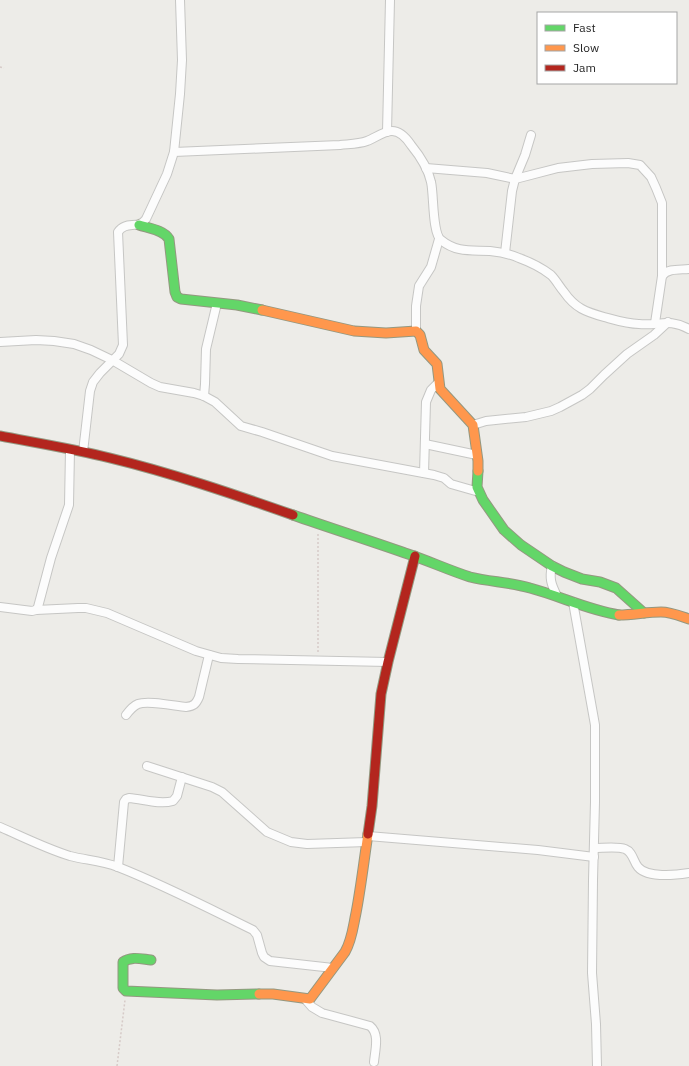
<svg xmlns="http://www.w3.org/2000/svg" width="689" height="1066" viewBox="0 0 689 1066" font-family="'IBM Plex Sans',sans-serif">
	<rect width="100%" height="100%" fill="#edece8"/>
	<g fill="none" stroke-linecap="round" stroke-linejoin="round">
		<!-- street casing -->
		<g stroke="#c6c6c4" stroke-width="10">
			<g id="street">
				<path d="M387,132L390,0"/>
				<path d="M174,152L340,145C349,144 359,144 367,141C375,138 384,131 392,131C400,131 407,139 411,145C420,156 428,168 431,182C434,194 432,233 441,240C457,253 471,250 490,251C500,252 510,254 519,258C530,262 542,268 551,275C556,280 559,286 564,292C575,308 586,312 604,317C615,320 627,324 639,324C659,326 669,318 689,329"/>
				<path d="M426,168L487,173L515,179L523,177L558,168L592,164L628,163L640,165L651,177L656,188L662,203V276"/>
				<path d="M505,253L512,191L515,179L525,155L531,135"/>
				<path d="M655,323L662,276C668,268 680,270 689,269"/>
				<path d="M416,331V306L419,286L431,267L439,239"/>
				<path d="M0,342L36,340L54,341L74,344L91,350L112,360L151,383L160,387L194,393L204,396L215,402L241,426L262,432L332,456L434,475L444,478L451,484L479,492"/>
				<path d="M204,396L205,384L206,349L217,303"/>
				<path d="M473,425L486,421L526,417L551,411L560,407L582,395L590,389L604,375L627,354L654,335L668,322"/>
				<path d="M425,444L477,455"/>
				<path d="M83,452L90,391L93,382L100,373L119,354L123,345L118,232C126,220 138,230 146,219L167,174L174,152L180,94L182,60L180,0"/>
				<path d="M424,473L426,402L431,390L438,383"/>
				<path d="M552,566C549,578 551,584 557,596"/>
				<path d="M573,602L595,725V802L593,880L592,973L596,1024L597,1066"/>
				<path d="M0,607L32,611L36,610L38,607L51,558L69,505L70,450"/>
				<path d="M36,610L78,608H86L107,613L196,651L221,658L238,659L388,662"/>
				<path d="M126,715C129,711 133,706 138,704C148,700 175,706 186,707C194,706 196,704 199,697L209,655"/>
				<path d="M147,766L212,787L222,792L267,832L291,842L307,844L367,842"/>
				<path d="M0,827C23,837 47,849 70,856C86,860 102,861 118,867C164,885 208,908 253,930L257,935L262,953L264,957L270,961L333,968"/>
				<path d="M368,836L538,850L594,857"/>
				<path d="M594,848C603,848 618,846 625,849C633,852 633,861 638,867C647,878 676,875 689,873"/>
				<path d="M118,867L124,802L126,799L129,798C143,799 159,805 173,801L177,796L182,777"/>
				<path d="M305,999L312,1007L322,1013L370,1026C380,1034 375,1050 374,1062"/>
			</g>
		</g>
		<!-- fast casing -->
		<g stroke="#949880" stroke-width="11">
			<g id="fast">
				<path d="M139,225C148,228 164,230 169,239L175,292L177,297L181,299L237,305L262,310"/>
				<path d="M478,471L477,487L483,500L504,530L521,545L552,566L564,572L582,579L600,582L616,588L644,613"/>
				<path d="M293,515C330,528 368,540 405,553C427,560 448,570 470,577C490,582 510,582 530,588C560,596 588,610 619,615"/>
				<path d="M151,960C141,959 131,956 123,962V988L126,991L217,995L259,994"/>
			</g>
		</g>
		<!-- slow casing -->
		<g stroke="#949880" stroke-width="11">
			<g id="slow">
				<path d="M262,310L354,331L386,333L416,331L420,335L424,350L437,364L440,389L473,425L478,461V471"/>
				<path d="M619,615C633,615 647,612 661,612C671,612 680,616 689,619"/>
				<path d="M259,994H273L310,999L345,952C352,940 353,927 356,913C361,887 364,860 368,834"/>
			</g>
		</g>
		<!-- jam casing -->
		<g stroke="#949880" stroke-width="11">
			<g id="jam">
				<path d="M0,436C37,443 74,449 110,458C172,473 233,494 293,515"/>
				<path d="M368,834L372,806L381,694L388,662L415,556"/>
			</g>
		</g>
		<!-- path -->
		<g stroke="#d6cac7" stroke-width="1.5" stroke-dasharray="2 2" stroke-linecap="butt">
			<path d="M0,67L4,68"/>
			<path d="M318,534V653"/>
			<path d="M117,1066L125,1000"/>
		</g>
		<!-- street -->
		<use href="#street" stroke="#fcfcfc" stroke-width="8"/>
		<!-- fast -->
		<use href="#fast" stroke="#63d668" stroke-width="9"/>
		<!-- slow -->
		<use href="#slow" stroke="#ff974d" stroke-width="9"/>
		<!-- jam -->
		<use href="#jam" stroke="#b3261e" stroke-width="9"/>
	</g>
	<!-- legend -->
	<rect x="537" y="12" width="140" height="72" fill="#ffffff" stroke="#a5a5a5"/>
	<rect x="545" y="25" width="20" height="6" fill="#63d668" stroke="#a5a5a5"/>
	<text x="573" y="32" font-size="12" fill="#1f1f1f">Fast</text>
	<rect x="545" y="45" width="20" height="6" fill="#ff974d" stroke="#a5a5a5"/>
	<text x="573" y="52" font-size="12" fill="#1f1f1f">Slow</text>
	<rect x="545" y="65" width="20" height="6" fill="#b3261e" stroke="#a5a5a5"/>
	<text x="573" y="72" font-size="12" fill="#1f1f1f">Jam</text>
</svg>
